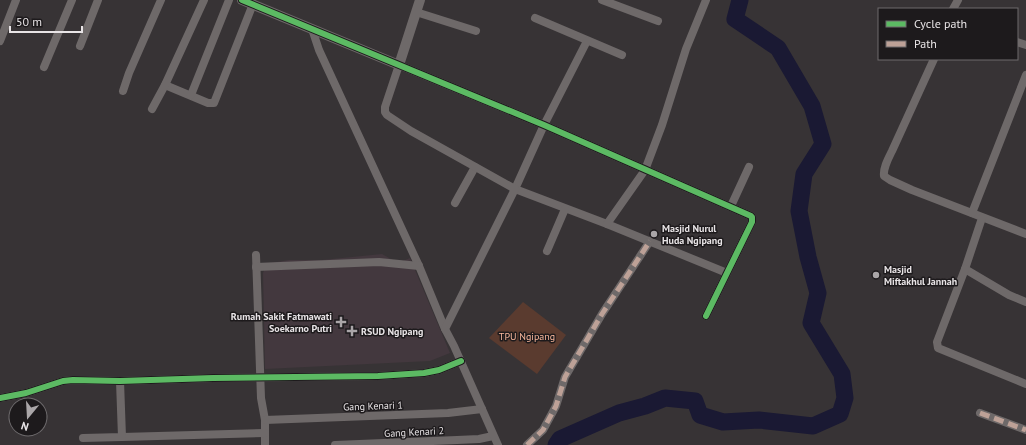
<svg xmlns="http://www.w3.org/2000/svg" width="1026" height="445" viewBox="0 0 1026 445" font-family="'PT Sans',sans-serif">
	<rect width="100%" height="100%" fill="#373335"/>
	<!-- built -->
	<path fill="#43383e" d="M382,254L398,263L410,258L450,353L430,361L265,369L263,273L266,265L271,263L289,260H322Z"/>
	<!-- green -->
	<path fill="#5a3b2f" d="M523,302L566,335L537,374L489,338Z"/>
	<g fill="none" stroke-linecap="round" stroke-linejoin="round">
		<!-- river -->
		<path stroke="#1a1933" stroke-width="17" d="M556,445L560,439L619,413L645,406L665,398L695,401L700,415L723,422L759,420L813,426L840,414L845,398L842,374L811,323L818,293L808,257L799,211L804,174L823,144L812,106L778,48L735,19L740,0"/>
		<!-- minor -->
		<g stroke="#6e6969" stroke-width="8">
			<path d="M602,0L658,21"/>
			<path d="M953,9L958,0"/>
			<path d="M416,12L476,31"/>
			<path d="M535,18L622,55"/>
			<path d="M312,29L319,50L419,266L445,329"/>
			<path d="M0,41L16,0"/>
			<path d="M587,41L544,125L515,189L607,224L727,273"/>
			<path d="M1017,42L1026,45"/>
			<path d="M80,46L98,0"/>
			<path d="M934,59L892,151C888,159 883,168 884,176L890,180L912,190L1026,234"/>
			<path d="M44,67L72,0"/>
			<path d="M165,85L208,103H214L253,4"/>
			<path d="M123,91L129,73L161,0"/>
			<path d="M191,95L229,0"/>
			<path d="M152,109L165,85L204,0"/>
			<path d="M455,203L475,167"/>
			<path d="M731,206L749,167"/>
			<path d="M972,213L1026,75"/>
			<path d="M982,218L965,269L1009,295L1026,302"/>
			<path d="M607,224L645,170L662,125L686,49L706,0"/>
			<path d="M547,251L565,209"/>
			<path d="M256,255L261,398L265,420V445"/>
			<path d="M256,267L379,262L419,266"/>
			<path d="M965,269L937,342L938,348L1026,384"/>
			<path d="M0,398L26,393L63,381L73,380L120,381L213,378L378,376L424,373L439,370L461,361"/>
			<path d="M980,413L1026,430"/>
			<path d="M265,420L448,413L482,409"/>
			<path d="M122,437L265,433"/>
			<path d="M83,438L122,437L120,381"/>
			<path d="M335,445L457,440L479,439L493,436"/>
			<path d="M498,445L454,346L445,329L515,189L411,131L387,115L385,112V107L399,65L544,125L751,216L752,217V222L706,316"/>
			<path d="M527,445L543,430L556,406L565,377L602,314L650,241"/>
		</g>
		<!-- tertiary -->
		<path stroke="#6e6969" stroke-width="10" d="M242,0L399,65L420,0"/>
		<!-- quiet -->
		<g stroke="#bda197" stroke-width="5" stroke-dasharray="10 5" stroke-linecap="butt">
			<path d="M980,413L1026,430"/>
			<path d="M527,445L543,430L556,406L565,377L602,314L650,241"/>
		</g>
		<!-- cycleway casing -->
		<g stroke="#1d1a1c" stroke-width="8">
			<g id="cycleway">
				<path d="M242,0L544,125L751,216L752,217V222L706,316"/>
				<path d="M0,398L26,393L63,381L73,380L120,381L213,378L378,376L424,373L439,370L461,361"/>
			</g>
		</g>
		<!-- cycleway -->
		<use href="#cycleway" stroke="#5cba63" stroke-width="6"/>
	</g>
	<!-- markers -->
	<g fill="#aaa6a8" stroke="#1d1a1c" stroke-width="1.5">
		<circle cx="654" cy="234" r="4"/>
		<circle cx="876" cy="275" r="4"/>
		<path d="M339 316h4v4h4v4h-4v4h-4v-4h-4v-4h4z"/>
		<path d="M350 325h4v4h4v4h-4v4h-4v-4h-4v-4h4z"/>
	</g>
	<g text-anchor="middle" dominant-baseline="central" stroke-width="3" stroke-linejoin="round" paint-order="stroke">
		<!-- poi labels -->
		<g font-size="10" font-weight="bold" fill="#e8e4e6" stroke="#1d1a1c" text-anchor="start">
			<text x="662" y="228">Masjid Nurul<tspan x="662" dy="12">Huda Ngipang</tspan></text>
			<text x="884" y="269">Masjid<tspan x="884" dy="12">Miftakhul Jannah</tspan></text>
			<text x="332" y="316" text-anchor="end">Rumah Sakit Fatmawati<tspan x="332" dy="12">Soekarno Putri</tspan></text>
			<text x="361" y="331">RSUD Ngipang</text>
		</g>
		<!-- park labels -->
		<g font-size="10" fill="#fab89d" stroke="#1d1a1c">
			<text x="527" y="336">TPU Ngipang</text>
		</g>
		<!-- street labels -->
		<g font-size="10" fill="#e8e4e6" stroke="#1d1a1c">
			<text transform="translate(373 406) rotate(-2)">Gang Kenari 1</text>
			<text transform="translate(414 432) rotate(-3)">Gang Kenari 2</text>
		</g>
	</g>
	<!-- legend -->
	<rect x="878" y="8" width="140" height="52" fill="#1d1a1c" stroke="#6e6b6d"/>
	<rect x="886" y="21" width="20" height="6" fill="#5cba63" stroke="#6e6b6d"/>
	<text x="914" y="28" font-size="12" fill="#e8e4e6">Cycle path</text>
	<rect x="886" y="41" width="20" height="6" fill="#bda197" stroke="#6e6b6d"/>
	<text x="914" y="48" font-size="12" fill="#e8e4e6">Path</text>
	<!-- north arrow -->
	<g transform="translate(28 417) rotate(198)"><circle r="19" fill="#1d1a1c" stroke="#6e6b6d"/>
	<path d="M0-3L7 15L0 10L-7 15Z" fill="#aaa6a8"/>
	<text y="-6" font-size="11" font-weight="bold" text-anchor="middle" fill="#e8e4e6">N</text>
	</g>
	<!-- scale -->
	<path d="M10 26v6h72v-6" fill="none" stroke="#e8e4e6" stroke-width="2"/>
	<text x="16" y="26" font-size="12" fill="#e8e4e6" stroke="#1d1a1c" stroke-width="3" paint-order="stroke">50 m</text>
</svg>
